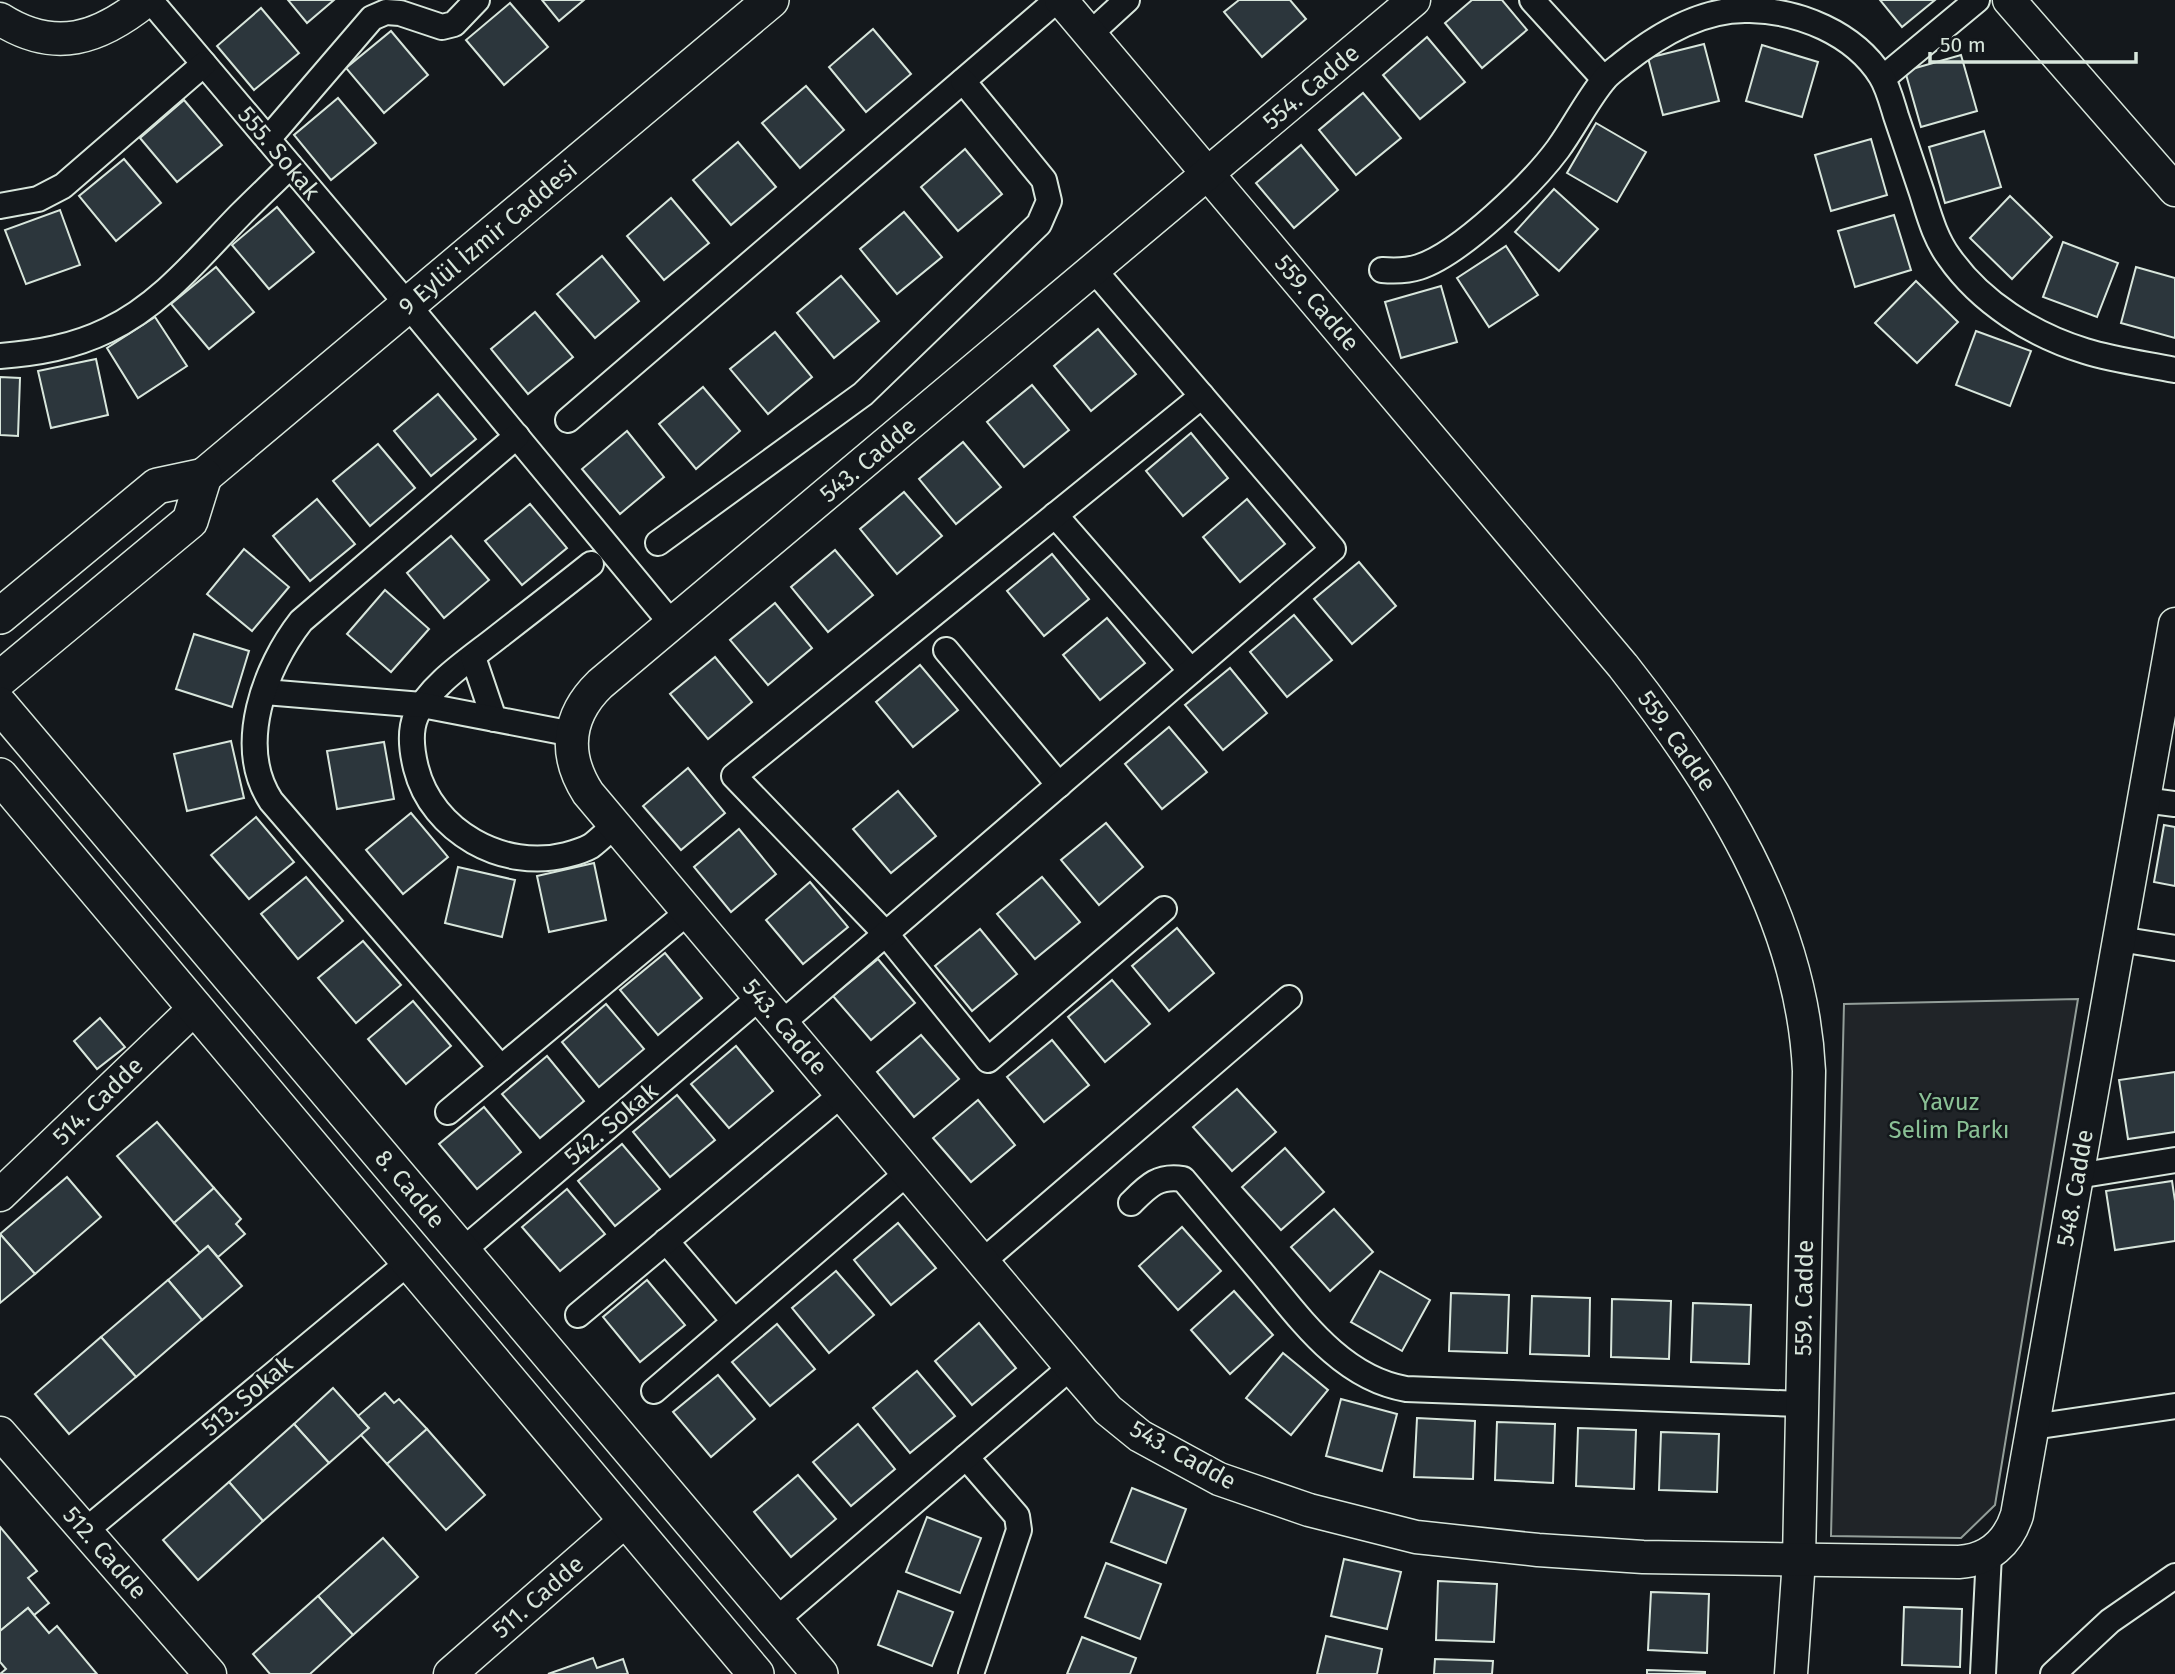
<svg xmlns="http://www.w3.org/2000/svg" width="2175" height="1674" viewBox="0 0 2175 1674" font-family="'Fira Sans',sans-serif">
	<rect width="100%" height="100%" fill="#14181c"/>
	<!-- green -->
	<path fill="#202428" stroke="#939e99" stroke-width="2" d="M2078,999L1995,1505L1961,1538L1831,1536L1844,1004Z"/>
	<!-- building -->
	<g fill="#2c363c" stroke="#d8e6dc" stroke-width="2">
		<path d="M288,0H334L307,23Z"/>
		<path d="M542,0H584L559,21Z"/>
		<path d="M1239,0H1290L1306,19L1262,57L1224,12Z"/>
		<path d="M1472,0H1502L1527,30L1482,68L1445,23Z"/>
		<path d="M1880,0H1935L1902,27Z"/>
		<path d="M510,3L548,47L504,85L466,40Z"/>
		<path d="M261,8L299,53L254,90L217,46Z"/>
		<path d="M873,29L911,74L866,112L829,67Z"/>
		<path d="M391,31L428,75L384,113L346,68Z"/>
		<path d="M1427,37L1465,82L1420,119L1383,75Z"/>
		<path d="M1704,44L1719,101L1663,115L1648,58Z"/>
		<path d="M1762,45L1818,62L1802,117L1746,101Z"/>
		<path d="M1961,55L1977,111L1921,127L1905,71Z"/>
		<path d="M806,86L844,130L800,168L762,123Z"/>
		<path d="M1363,93L1401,138L1356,175L1319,130Z"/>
		<path d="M338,98L376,143L331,180L294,135Z"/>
		<path d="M184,100L222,145L177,182L140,138Z"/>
		<path d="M1596,123L1646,152L1617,202L1567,173Z"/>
		<path d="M1984,131L2001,187L1945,203L1929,147Z"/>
		<path d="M1871,139L1887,195L1831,211L1815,155Z"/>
		<path d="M738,142L776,187L731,225L693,180Z"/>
		<path d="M1301,145L1338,190L1294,228L1256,183Z"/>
		<path d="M965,149L1002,194L958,231L921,187Z"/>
		<path d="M124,159L161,203L116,241L79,196Z"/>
		<path d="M1554,189L1598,229L1559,271L1515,232Z"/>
		<path d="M2010,196L2052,237L2012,279L1970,238Z"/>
		<path d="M671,198L709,243L664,280L627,236Z"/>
		<path d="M277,207L314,252L269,289L232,245Z"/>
		<path d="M60,210L80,265L26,284L5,230Z"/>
		<path d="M904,212L942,257L897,294L860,249Z"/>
		<path d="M1894,215L1911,270L1855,287L1838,231Z"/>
		<path d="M2063,242L2118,263L2097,317L2043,297Z"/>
		<path d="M1506,246L1538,295L1489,327L1457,278Z"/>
		<path d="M602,256L639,301L595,338L557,294Z"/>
		<path d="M216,267L254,312L209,349L171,304Z"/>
		<path d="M2136,267L2175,278V338L2121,323Z"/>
		<path d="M841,276L879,321L834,358L797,313Z"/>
		<path d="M1916,281L1958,322L1917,363L1875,323Z"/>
		<path d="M1441,286L1457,342L1401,358L1385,302Z"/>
		<path d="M535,312L573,357L528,394L491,349Z"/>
		<path d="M155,317L187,366L138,398L107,348Z"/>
		<path d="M1098,329L1136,374L1091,411L1054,366Z"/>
		<path d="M1976,331L2031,351L2010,406L1956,385Z"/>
		<path d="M775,332L812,377L768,414L730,369Z"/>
		<path d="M96,359L108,415L51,428L38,371Z"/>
		<path d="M0,377L20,378L18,436L0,435Z"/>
		<path d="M1032,385L1069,430L1024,467L987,422Z"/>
		<path d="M703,387L740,431L696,469L659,424Z"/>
		<path d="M438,394L476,439L431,476L394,431Z"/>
		<path d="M627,431L664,477L620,514L582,469Z"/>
		<path d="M1191,433L1228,478L1183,516L1146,471Z"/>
		<path d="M963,442L1001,487L956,524L919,479Z"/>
		<path d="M378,444L415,488L370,526L333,481Z"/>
		<path d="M904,492L942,536L897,574L860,529Z"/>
		<path d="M317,499L355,544L310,581L273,536Z"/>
		<path d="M1247,499L1285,544L1240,582L1203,537Z"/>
		<path d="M530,504L567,548L522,585L485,541Z"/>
		<path d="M451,536L489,580L444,618L407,573Z"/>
		<path d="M244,549L289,587L252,631L207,594Z"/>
		<path d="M835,550L873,595L828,632L791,587Z"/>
		<path d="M1052,554L1089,599L1044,636L1007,591Z"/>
		<path d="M1359,562L1396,606L1352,644L1314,599Z"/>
		<path d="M385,590L429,629L391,672L347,634Z"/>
		<path d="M775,603L812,648L768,685L730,640Z"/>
		<path d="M1294,615L1332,660L1287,697L1250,652Z"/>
		<path d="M1107,618L1145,663L1100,700L1063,655Z"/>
		<path d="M194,634L249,651L232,707L176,689Z"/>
		<path d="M715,657L752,702L708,739L670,694Z"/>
		<path d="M920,665L958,710L913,747L876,702Z"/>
		<path d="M1230,668L1267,713L1223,750L1185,705Z"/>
		<path d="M1169,727L1207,772L1162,809L1125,764Z"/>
		<path d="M231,741L244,798L187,811L174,754Z"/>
		<path d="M384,742L394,799L337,809L327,751Z"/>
		<path d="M688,768L725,813L681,850L643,806Z"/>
		<path d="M898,791L936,836L891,873L853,829Z"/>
		<path d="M411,813L448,857L403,894L366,850Z"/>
		<path d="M256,817L294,862L249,899L211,855Z"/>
		<path d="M1106,823L1143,867L1099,905L1061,860Z"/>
		<path d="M2164,825L2175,827V886L2154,882Z"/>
		<path d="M739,829L776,874L731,912L694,867Z"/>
		<path d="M594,863L606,920L549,932L537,876Z"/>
		<path d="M458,867L515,880L502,937L445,923Z"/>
		<path d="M306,877L343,921L298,959L261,914Z"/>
		<path d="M1042,877L1080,922L1035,959L997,914Z"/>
		<path d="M810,882L848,927L803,964L766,920Z"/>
		<path d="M1177,928L1214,973L1169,1011L1132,966Z"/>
		<path d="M980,929L1017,974L972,1011L935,966Z"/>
		<path d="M363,941L401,985L356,1023L318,978Z"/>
		<path d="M665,953L702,998L658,1035L620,990Z"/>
		<path d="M878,959L915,1003L871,1040L833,996Z"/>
		<path d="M1112,980L1150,1024L1105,1062L1068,1017Z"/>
		<path d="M413,1001L451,1046L406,1084L368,1039Z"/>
		<path d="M606,1004L644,1049L599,1087L562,1042Z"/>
		<path d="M100,1018L125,1047L97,1069L74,1041Z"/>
		<path d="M921,1035L959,1079L914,1117L877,1072Z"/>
		<path d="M1052,1040L1089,1085L1044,1122L1007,1077Z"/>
		<path d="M736,1046L773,1091L729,1128L691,1084Z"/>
		<path d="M547,1056L584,1101L540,1138L502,1094Z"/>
		<path d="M2175,1072V1132L2128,1139L2119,1080Z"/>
		<path d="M1237,1089L1276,1132L1232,1171L1193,1127Z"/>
		<path d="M677,1095L715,1140L670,1177L633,1132Z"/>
		<path d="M978,1100L1015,1145L971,1182L933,1138Z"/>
		<path d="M484,1107L521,1152L477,1189L439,1144Z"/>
		<path d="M157,1122L214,1188L174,1223L117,1156Z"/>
		<path d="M622,1144L660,1189L615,1226L578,1181Z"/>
		<path d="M1285,1148L1324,1192L1281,1230L1242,1187Z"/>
		<path d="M67,1177L101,1217L35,1274L0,1234Z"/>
		<path d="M2172,1181L2175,1201V1241L2115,1250L2106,1191Z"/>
		<path d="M214,1188L241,1219L236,1224L245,1234L218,1257L208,1246L200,1253L174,1223Z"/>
		<path d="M567,1189L605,1234L560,1271L522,1227Z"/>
		<path d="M1334,1209L1373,1252L1330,1291L1291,1247Z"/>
		<path d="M898,1223L936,1268L891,1305L854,1260Z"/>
		<path d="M1182,1227L1221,1271L1178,1310L1139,1266Z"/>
		<path d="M0,1234L35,1274L0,1303Z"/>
		<path d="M208,1246L242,1286L202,1320L168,1280Z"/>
		<path d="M836,1271L874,1315L829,1353L792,1308Z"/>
		<path d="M1380,1271L1430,1300L1402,1351L1351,1322Z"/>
		<path d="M168,1280L202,1320L136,1377L101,1337Z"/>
		<path d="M647,1280L685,1325L640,1362L603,1317Z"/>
		<path d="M1234,1291L1273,1335L1230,1374L1191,1330Z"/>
		<path d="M1451,1293L1509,1295L1507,1353L1449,1351Z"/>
		<path d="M1532,1296L1590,1298L1589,1356L1530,1354Z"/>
		<path d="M1612,1299L1671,1301L1669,1359L1611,1357Z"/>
		<path d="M1693,1303L1751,1305L1749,1364L1691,1362Z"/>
		<path d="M979,1323L1016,1368L972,1405L935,1361Z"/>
		<path d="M777,1324L815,1369L770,1406L732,1362Z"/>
		<path d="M101,1337L136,1377L69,1434L35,1394Z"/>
		<path d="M1283,1353L1328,1390L1291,1435L1246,1398Z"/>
		<path d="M917,1371L955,1416L910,1453L873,1408Z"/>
		<path d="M718,1375L755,1419L711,1457L673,1412Z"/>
		<path d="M333,1388L369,1428L329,1463L294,1424Z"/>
		<path d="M385,1393L394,1403L399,1399L427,1429L387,1464L361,1435L369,1428L358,1416Z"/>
		<path d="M1341,1399L1397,1414L1382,1471L1326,1456Z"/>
		<path d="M1417,1418L1475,1421L1473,1479L1414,1477Z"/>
		<path d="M1497,1422L1555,1424L1553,1483L1495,1480Z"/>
		<path d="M294,1424L329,1463L263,1521L229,1482Z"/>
		<path d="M858,1424L895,1469L851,1506L813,1462Z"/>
		<path d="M1578,1428L1636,1430L1634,1489L1576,1486Z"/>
		<path d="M427,1429L485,1495L446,1530L387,1464Z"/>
		<path d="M1661,1432L1719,1434L1717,1492L1659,1490Z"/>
		<path d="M798,1475L836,1519L791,1557L754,1512Z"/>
		<path d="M229,1482L263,1521L198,1580L163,1540Z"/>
		<path d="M1132,1488L1186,1509L1166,1563L1111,1542Z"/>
		<path d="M927,1517L981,1538L960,1593L906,1572Z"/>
		<path d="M0,1527L37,1571L28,1578L49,1603L34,1615L28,1608L0,1631Z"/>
		<path d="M383,1538L418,1577L353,1635L318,1596Z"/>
		<path d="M1344,1559L1401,1572L1387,1629L1331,1616Z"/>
		<path d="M1106,1563L1161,1584L1140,1639L1085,1617Z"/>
		<path d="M1438,1581L1497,1584L1494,1642L1436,1640Z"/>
		<path d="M898,1591L953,1612L932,1666L878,1645Z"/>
		<path d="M1651,1592L1709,1594L1707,1653L1648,1650Z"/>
		<path d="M318,1596L353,1635L310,1674H270L253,1654Z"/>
		<path d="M1904,1607L1962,1609L1960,1667L1902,1665Z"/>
		<path d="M28,1608L49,1633L57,1626L97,1674H0L6,1669L0,1662V1631Z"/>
		<path d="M1326,1636L1382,1649L1377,1674H1317Z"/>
		<path d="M1082,1637L1136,1658L1130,1674H1067Z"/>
		<path d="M593,1658L597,1668L623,1659L628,1674H548Z"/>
		<path d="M1435,1659L1493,1661L1492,1674H1434Z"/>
		<path d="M1647,1670L1705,1672V1674H1647Z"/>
	</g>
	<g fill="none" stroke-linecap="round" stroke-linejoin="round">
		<!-- minor casing -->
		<g stroke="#d8e6dc" stroke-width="28">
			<g id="minor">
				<path d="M150,0L408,305L672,624"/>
				<path d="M1532,0L1604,79"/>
				<path d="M1090,34L1127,0"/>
				<path d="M1883,78L1977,0"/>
				<path d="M268,139L372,18L386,12L400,13L442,27L454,24L477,0"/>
				<path d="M0,206L38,199L63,186L204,64"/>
				<path d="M1382,270C1395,271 1407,271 1419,267C1460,254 1532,184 1558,149C1574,127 1586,102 1603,81C1608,74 1616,69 1623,63C1658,35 1704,8 1750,10C1799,11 1854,33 1881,76C1888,87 1892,103 1896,116C1905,142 1913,167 1922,193C1929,215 1935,238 1949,257C1981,303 2033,335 2085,351C2114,360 2145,364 2175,370"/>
				<path d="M0,356C38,353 73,347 108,330C161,305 200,256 240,215C257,198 274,182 290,166"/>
				<path d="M568,420L1057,0"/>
				<path d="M1055,515L1191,671"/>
				<path d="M658,543L863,394L1039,224L1049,201L1044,180L963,81"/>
				<path d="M591,564C561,588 530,612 499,636C473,657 429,685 416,716C409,732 412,752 416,768C432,832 504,871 566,855C574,853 584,850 591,846C599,840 607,832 615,825"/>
				<path d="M946,650L1059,785"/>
				<path d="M473,657L494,719"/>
				<path d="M265,692L422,705L573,734"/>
				<path d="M2144,800L2175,804"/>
				<path d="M1164,909L988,1060L886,934L734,776L1202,396"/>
				<path d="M2119,939L2175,948"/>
				<path d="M782,1023L1333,549L1094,270"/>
				<path d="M501,1068L271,801C235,746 265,667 301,621L517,436"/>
				<path d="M448,1112L688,912"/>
				<path d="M2077,1176L2175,1160"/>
				<path d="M1131,1203C1148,1186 1158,1175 1183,1179C1210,1211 1236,1242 1263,1274C1302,1321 1342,1378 1406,1389L1801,1404"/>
				<path d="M666,1241L734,1321"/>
				<path d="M462,1251L760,997"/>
				<path d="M982,1262L1289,998"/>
				<path d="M578,1315L842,1094"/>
				<path d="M654,1391L907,1173"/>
				<path d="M2033,1427L2175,1406"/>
				<path d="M966,1457L1017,1516L1019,1530L971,1674"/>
				<path d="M85,1531L409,1262"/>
				<path d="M775,1621L1071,1367"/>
				<path d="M1983,1674L1989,1554"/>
				<path d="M2053,1674L2110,1621L2175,1576"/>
			</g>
		</g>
		<!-- tertiary casing -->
		<g stroke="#d8e6dc" stroke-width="35">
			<g id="tertiary">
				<path d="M1061,0L1623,666C1715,783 1802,917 1809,1071L1799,1560L1791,1674"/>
				<path d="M1414,0L600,684C567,716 563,754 588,793L1082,1380L1108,1410L1140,1436L1219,1479L1309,1510L1416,1537L1538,1550L1643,1557L1959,1562C1989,1560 2008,1543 2017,1515L2175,624"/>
				<path d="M2009,0L2175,190"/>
				<path d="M0,19C55,54 99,39 147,0"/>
				<path d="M0,1195L196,1007"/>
				<path d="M0,1433L210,1674"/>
				<path d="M450,1674L626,1520"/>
			</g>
		</g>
		<!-- secondary casing -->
		<g stroke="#d8e6dc" stroke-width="38">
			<g id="secondary">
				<path d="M204,476L771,0"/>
				<path d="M0,616L157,486L204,476L190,521L0,679"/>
				<path d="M0,705L820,1674"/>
				<path d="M0,776L756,1674"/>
			</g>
		</g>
		<!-- minor -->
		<use href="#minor" stroke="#14181c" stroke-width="24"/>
		<!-- tertiary -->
		<use href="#tertiary" stroke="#14181c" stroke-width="32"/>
		<!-- secondary -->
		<use href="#secondary" stroke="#14181c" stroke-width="35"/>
	</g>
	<g text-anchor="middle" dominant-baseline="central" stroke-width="5" stroke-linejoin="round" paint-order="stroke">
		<!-- street labels -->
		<g font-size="24" fill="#d8e6dc" stroke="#14181c">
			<text transform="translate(1311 87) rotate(-40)">554. Cadde</text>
			<text transform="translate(279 153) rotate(50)">555. Sokak</text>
			<text transform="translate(488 238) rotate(-40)">9 Eylül İzmir Caddesi</text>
			<text transform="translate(1317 303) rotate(50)">559. Cadde</text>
			<text transform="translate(868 460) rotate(-40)">543. Cadde</text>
			<text transform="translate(1677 741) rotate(55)">559. Cadde</text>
			<text transform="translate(785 1027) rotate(50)">543. Cadde</text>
			<text transform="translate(98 1101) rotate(-44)">514. Cadde</text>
			<text transform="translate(611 1124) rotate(-40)">542. Sokak</text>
			<text transform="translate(2075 1188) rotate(-80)">548. Cadde</text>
			<text transform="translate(410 1189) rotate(50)">8. Cadde</text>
			<text transform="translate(1804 1298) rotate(-89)">559. Cadde</text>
			<text transform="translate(247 1396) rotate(-40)">513. Sokak</text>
			<text transform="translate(1183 1455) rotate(29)">543. Cadde</text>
			<text transform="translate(105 1553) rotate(49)">512. Cadde</text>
			<text transform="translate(538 1597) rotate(-41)">511. Cadde</text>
		</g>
		<!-- park labels -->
		<g font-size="24" fill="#8ac095" stroke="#14181c">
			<text x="1949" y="1102">Yavuz<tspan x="1949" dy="28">Selim Parkı</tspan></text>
		</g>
	</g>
	<!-- scale -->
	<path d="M1930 52v10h206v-10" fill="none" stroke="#d8e6dc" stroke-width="3.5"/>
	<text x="1940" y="52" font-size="21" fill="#d8e6dc" stroke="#14181c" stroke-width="5" paint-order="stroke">50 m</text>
</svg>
